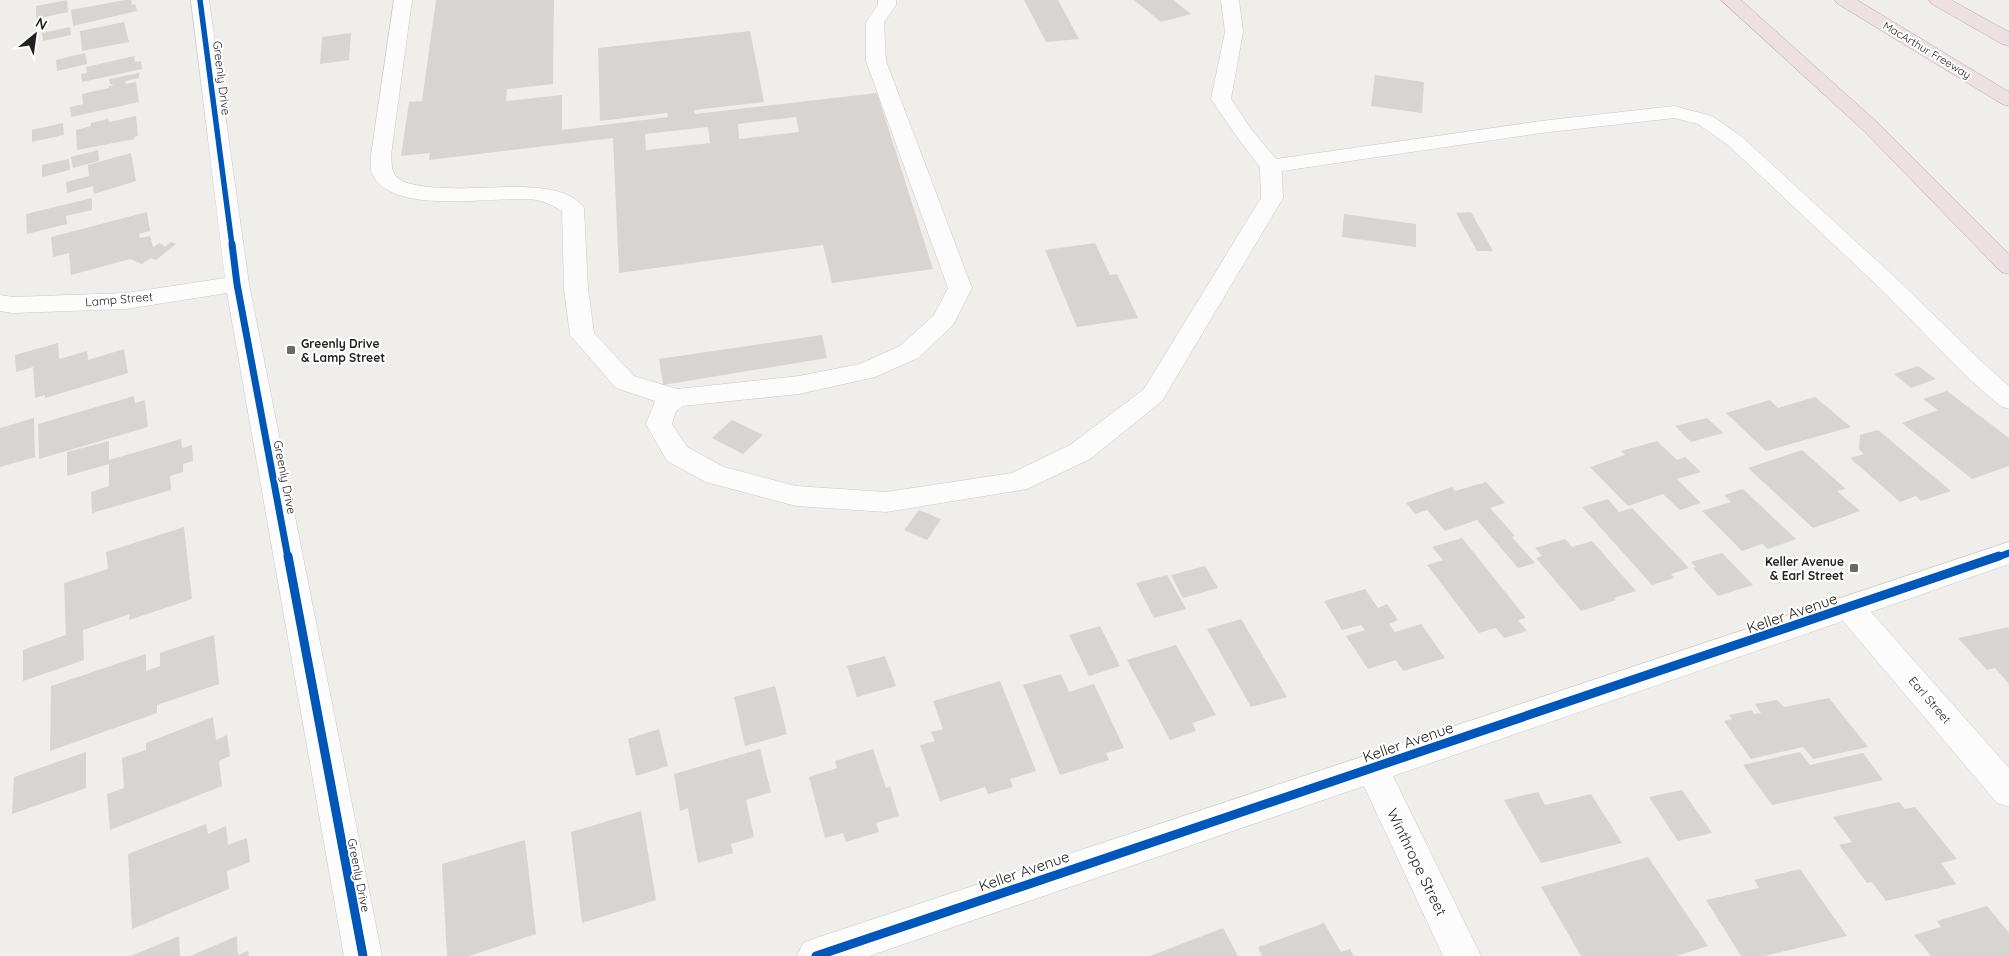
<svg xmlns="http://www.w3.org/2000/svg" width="2009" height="956" viewBox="0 0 2009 956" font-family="Quicksand,sans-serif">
	<rect width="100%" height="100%" fill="#f0eeeb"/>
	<!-- building -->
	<g fill="#d7d4d2" fill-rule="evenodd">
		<path d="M67,0L68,12L36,19V6Z"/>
		<path d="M125,0H131L132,5L135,4L137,11L73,26L71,10Z"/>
		<path d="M436,0H554L553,84L507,89L506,101L562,95V130L668,117L667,113L600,121L598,48L750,31L764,102L694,110L695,114L877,93L933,269L832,283L823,245L619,273L613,138L429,160L430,153L401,156L409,102L422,101ZM796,117L799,132L739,139L738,124ZM708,127L710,143L646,150L645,134Z"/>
		<path d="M1024,0H1058L1079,39L1046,42Z"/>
		<path d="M1134,0H1173L1191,14L1161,22Z"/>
		<path d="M124,22L129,42L82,51L80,31Z"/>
		<path d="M70,27L71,35L43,41L42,33Z"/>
		<path d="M351,33L349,60L320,64L322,37Z"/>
		<path d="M85,53L87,64L57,71L56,60Z"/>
		<path d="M134,56L135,62L141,61L142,69L82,82L81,74L87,73L86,67Z"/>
		<path d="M139,73V78L126,81L125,84L136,82L139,102L71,117L70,107L83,104L82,94L109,88V86L114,85L110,84L109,79Z"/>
		<path d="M1375,75L1424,82L1422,113L1371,106Z"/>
		<path d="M136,116L138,136L134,137L135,139L77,150L76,130L91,126V123L108,119L109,122Z"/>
		<path d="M63,123L64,135L32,142V130Z"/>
		<path d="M98,150L99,161L73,168L71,157Z"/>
		<path d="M131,153L136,181L94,194L93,186L67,193L66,182L89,176L88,165Z"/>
		<path d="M69,159L70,170L42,177V165Z"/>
		<path d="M92,198V210L66,216L67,224L27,234L26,214Z"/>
		<path d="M147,212L150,231L139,234L140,238L150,236L153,247L160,243L165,247L171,242L176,244L156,260L151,258L142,264L130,259L71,275L69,253L53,257L51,237Z"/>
		<path d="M1471,212L1493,251H1477L1456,213Z"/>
		<path d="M1344,214L1416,224V247L1342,237Z"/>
		<path d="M1095,243L1110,275L1117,274L1138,318L1077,327L1045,250Z"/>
		<path d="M822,335L827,358L663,385L659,359Z"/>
		<path d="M58,343L59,359L87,351L88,360L124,349L128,373L45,398V395L35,398L33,367L16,372L15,355Z"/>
		<path d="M1918,366L1936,379L1911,388L1894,374Z"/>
		<path d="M1947,391L2009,438V466L1972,479L1902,423L1938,410L1923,399Z"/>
		<path d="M134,396L135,403L145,400L148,427L39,459L38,424Z"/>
		<path d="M1815,397L1851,427L1766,451L1726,413L1770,400L1778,408Z"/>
		<path d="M34,418L35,457L0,467V428Z"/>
		<path d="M1707,418L1723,433L1691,442L1675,426Z"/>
		<path d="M732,420L763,435L743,454L712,438Z"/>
		<path d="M1878,430L1951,491L1921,501L1916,496L1900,502L1850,458L1864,454L1859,449L1860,435Z"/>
		<path d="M181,439L182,448L192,445L193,461L183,464V472L170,476L171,490L92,513L91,492L109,486V464L67,476V452L109,441V460Z"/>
		<path d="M1657,441L1677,460L1685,457L1701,472L1677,479L1701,503L1680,510L1663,494L1628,506L1590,467L1625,455L1621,451Z"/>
		<path d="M1802,450L1846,489L1837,491L1860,511L1813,528L1748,468Z"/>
		<path d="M1486,482L1505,503L1490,508L1515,536L1512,537L1535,563L1518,568L1477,520L1445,531L1427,510L1415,514L1406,503L1452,487L1455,491Z"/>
		<path d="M1743,489L1796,539L1768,549L1762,544L1742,551L1702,511L1731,502L1724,495Z"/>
		<path d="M1608,499L1619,512L1632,508L1689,568L1671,574L1674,578L1652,585L1582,507Z"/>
		<path d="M919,510L941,519L927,540L904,530Z"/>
		<path d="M184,527L192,599L129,620L130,614L83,630L84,660L23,681V650L66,635L64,583L108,569L106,552Z"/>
		<path d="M1462,538L1526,618L1518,620L1527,631L1504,638L1496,628L1479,633L1427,565L1443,560L1432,547Z"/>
		<path d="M1565,539L1572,547L1592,541L1636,591L1614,598L1616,600L1581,611L1536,558L1542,556L1535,548Z"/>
		<path d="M1722,553L1753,585L1718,596L1693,568L1696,567L1691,562Z"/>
		<path d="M1205,566L1218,588L1183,598L1171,575Z"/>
		<path d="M1167,575L1186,609L1154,618L1136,583Z"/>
		<path d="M1365,589L1378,608L1387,604L1398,620L1389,624L1395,632L1421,624L1445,658L1403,671L1396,660L1368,669L1346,636L1365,630L1361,625L1342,630L1324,601Z"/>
		<path d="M1241,619L1287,697L1251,707L1207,629Z"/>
		<path d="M1100,626L1120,666L1089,676L1069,635Z"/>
		<path d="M2009,627V684L1995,668L1987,670L1958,638Z"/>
		<path d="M214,635L219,684L157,705V713L50,751L51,686L146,654V671L160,666V653Z"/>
		<path d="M1176,645L1216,715L1192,723L1196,731L1170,740L1127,660Z"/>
		<path d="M885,656L896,686L857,697L847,666Z"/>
		<path d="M1061,674L1069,692L1094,684L1124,748L1106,753L1109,760L1060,775L1023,685Z"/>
		<path d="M1000,681L1036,771L1010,779L1013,787L988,794L985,787L940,801L920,745L935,741L931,732L943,729L933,701Z"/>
		<path d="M775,686L787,734L745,746L734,697Z"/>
		<path d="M1829,698L1868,747L1813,759L1803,747L1751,759L1724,721L1732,719L1729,715L1752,710L1754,714L1761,713L1755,704L1777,700L1784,707Z"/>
		<path d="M213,717L216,740L227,735L230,756L219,761L222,786L110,830L107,794L124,788L122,758L146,750V743Z"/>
		<path d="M659,729L668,766L636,776L628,739Z"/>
		<path d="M760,749L771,792L746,800L754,837L731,844L733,853L698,863L688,808L680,811L674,774Z"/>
		<path d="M873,749L886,788L890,786L899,816L876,823L879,832L846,842L843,833L825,838L809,777L837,768L835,761Z"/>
		<path d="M86,752V788L12,814L14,777Z"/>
		<path d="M1800,752L1810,765L1863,753L1883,780L1772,805L1743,765Z"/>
		<path d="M1682,790L1712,833L1678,841L1649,797Z"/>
		<path d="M1538,792L1545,805L1591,794L1622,843L1541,863L1504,800Z"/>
		<path d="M1899,802L1905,809L1915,807L1957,859L1941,863L1956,884L1886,901L1872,882L1867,883L1839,845L1852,842L1833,817Z"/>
		<path d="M641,811L656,900L582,923L571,832Z"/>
		<path d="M206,824L208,834L226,826L228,845L247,838L250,862L227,871L229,889L132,929L128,854Z"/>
		<path d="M525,840L536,934L469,956H447L442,864Z"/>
		<path d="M1648,857L1708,946L1676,956H1581L1541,887Z"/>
		<path d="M1800,869L1847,936L1764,956H1741L1706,900L1759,888L1754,880Z"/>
		<path d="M1987,906L2009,933V956H1931L1914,935L1941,927L1937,921Z"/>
		<path d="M1324,923L1341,952L1350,949L1354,956H1262L1258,947Z"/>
		<path d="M1223,928L1238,956H1150Z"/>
		<path d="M179,936L180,956H131Z"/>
		<path d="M237,936L238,955L248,951L249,956H190Z"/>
	</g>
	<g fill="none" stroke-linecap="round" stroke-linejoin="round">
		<!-- minor casing -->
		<g stroke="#c9c8c7" stroke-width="1">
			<g id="minor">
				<path d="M191,0H209L249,284L382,956H344L227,293L126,309L13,313L0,311V295L13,297L126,293L225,278Z"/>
				<path d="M394,0H412L391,155C392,160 391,166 393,171C397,184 417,185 428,187C443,188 459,189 474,188C503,188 565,180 584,208L588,289L594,333L634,376L677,389L799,376L860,364L900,346L934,315L948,288L866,61V22L878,5V0H896V5L884,22L886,61L972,288L953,325L918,358L875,377L799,394L683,406L676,411L672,424L687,447L724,467L796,486L886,492L1012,473L1070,445L1144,389L1261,198L1260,167L1237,137L1211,99L1225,32L1221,0H1239L1243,32L1231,99L1251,129L1276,159L1541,121L1674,106L1712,116L1742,137L1900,282L1982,362L2009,386V409L2000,406L1964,374L1884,292L1728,145L1698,124L1674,118L1541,133L1282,171L1283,198L1162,401L1090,459L1027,489L886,512L796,506L706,482L667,461L646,424L655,401L616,388L570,335L564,289L562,211C554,206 546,202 537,200C499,194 393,218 372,174C370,169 371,161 371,155Z"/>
				<path d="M2009,542V564L1871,612L2009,768V807L1997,803L1843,621L1393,776L1481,956H1443L1364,786L869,956H797L803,943L816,938Z"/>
			</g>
		</g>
		<!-- highway casing -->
		<g stroke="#c5a2ac" stroke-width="1">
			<g id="highway">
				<path d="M1721,0H1741L1879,124L2009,254V274L2001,272L1865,132Z"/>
				<path d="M1835,0H1857L2009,92V106L2002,104L1838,4Z"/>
				<path d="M1929,0H1951L2009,32V46L2002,44L1932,4Z"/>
			</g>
		</g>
		<!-- minor -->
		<use href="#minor" fill="#fdfcfc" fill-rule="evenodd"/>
		<!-- highway -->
		<use href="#highway" fill="#ece0e2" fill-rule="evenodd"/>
		<!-- cycleway-far2 casing -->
		<g stroke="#fff" stroke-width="8">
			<path id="cycleway-far2" d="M200,0L232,245"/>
		</g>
		<!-- cycleway-far1 casing -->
		<g stroke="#fff" stroke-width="10">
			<g id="cycleway-far1">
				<path d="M232,244L237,284L288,558"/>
				<path d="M1995,558L2009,553"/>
			</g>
		</g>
		<!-- cycleway casing -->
		<g stroke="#fff" stroke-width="12">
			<g id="cycleway">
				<path d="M288,556L363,956"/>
				<path d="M816,956L1999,556"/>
			</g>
		</g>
		<!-- cycleway-far2 -->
		<use href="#cycleway-far2" stroke="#0057b8" stroke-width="5.5"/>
		<!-- cycleway-far1 -->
		<use href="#cycleway-far1" stroke="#0057b8" stroke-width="7"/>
		<!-- cycleway -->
		<use href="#cycleway" stroke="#0057b8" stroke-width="9"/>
	</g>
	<!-- markers -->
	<g fill="#6a6968" stroke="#fff" stroke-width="2">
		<rect x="286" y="345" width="10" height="10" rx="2.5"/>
		<rect x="1849" y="563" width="10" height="10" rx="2.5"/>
	</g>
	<g text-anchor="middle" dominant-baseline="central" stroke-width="4" stroke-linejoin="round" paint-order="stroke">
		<!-- far-street labels -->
		<g font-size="11" fill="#222" stroke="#fff">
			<text transform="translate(1927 50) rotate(31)">MacArthur Freeway</text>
		</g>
		<!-- street labels -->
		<g font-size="12" fill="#222" stroke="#fff">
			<text transform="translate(222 78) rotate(83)">Greenly Drive</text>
			<text transform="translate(119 299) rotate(-5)">Lamp Street</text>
			<text transform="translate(285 477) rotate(79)">Greenly Drive</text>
			<text transform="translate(1930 700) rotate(49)">Earl Street</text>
			<text transform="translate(359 875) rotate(79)">Greenly Drive</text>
		</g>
		<!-- poi labels -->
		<g font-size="12" font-weight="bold" fill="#222" stroke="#fff" text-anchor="start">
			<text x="301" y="343">Greenly Drive<tspan x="301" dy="14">&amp; Lamp Street</tspan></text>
			<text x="1844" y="561" text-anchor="end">Keller Avenue<tspan x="1844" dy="14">&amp; Earl Street</tspan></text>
		</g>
		<!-- near-street labels -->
		<g font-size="15" fill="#222" stroke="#fff">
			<text transform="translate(1792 613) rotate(-19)">Keller Avenue</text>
			<text transform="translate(1408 742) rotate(-19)">Keller Avenue</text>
			<text transform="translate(1417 862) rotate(64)">Winthrope Street</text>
			<text transform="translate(1024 871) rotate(-19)">Keller Avenue</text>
		</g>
	</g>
	<!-- north arrow -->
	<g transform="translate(35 35) rotate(29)" stroke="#ffffff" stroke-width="4" paint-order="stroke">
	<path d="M0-4L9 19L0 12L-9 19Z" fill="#222222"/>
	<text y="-8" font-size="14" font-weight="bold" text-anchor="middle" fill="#222222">N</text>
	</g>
</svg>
